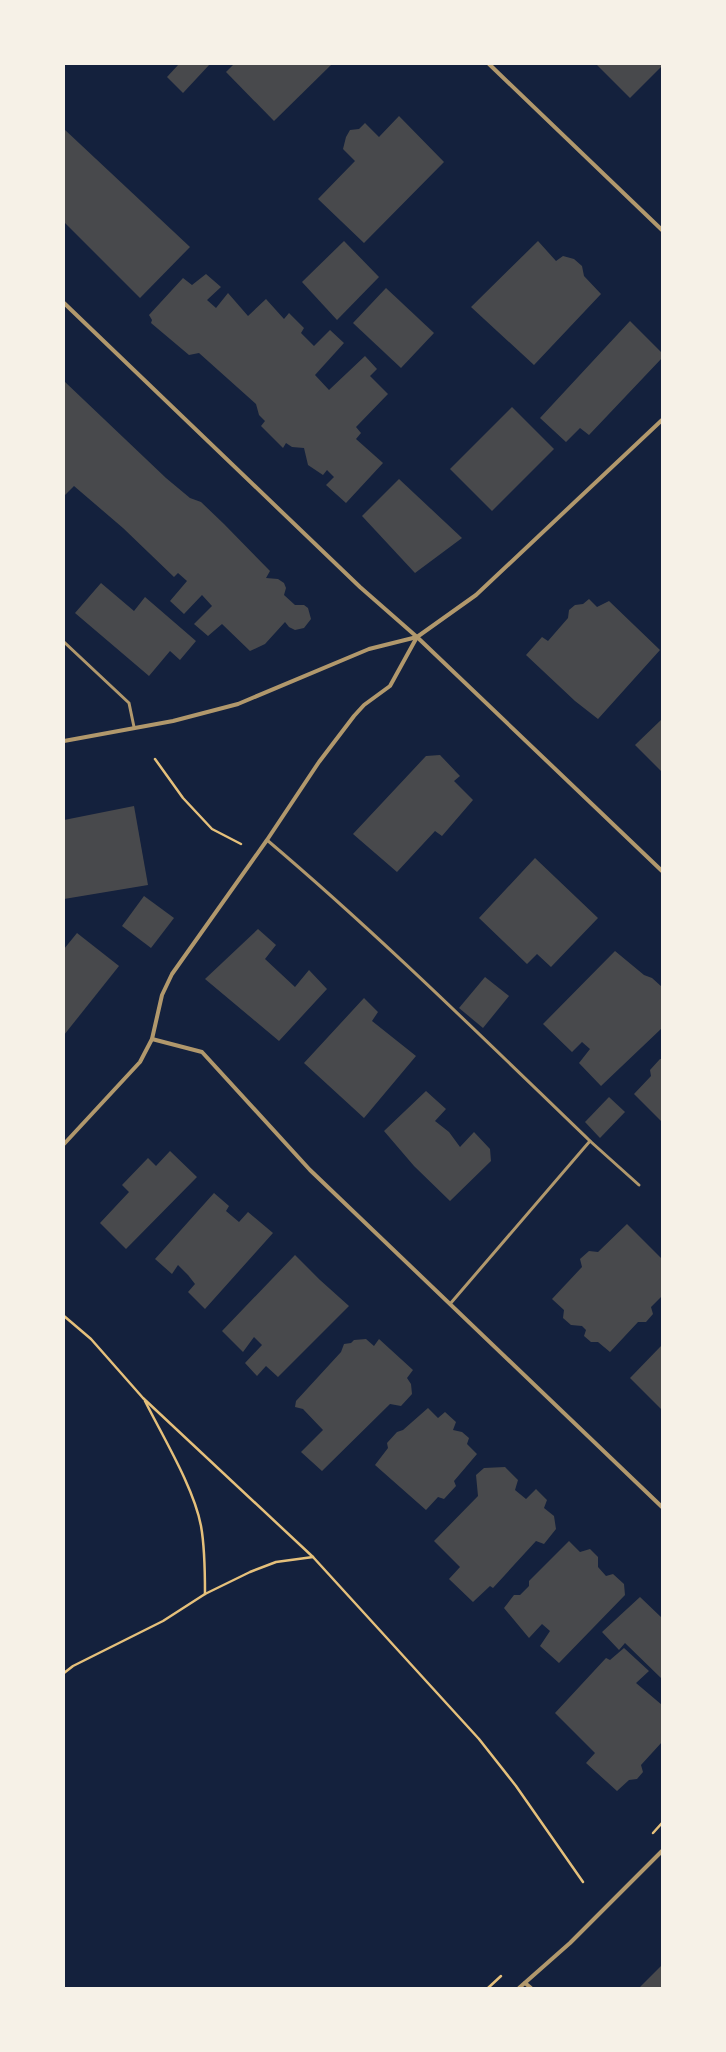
<svg xmlns="http://www.w3.org/2000/svg" width="726" height="2052" viewBox="0 0 726 2052" font-family="'Open Sans',sans-serif">
	<rect width="100%" height="100%" fill="#14213d"/>
	<!-- building -->
	<g fill="#48494c">
		<path d="M179,64H210L183,93L167,77Z"/>
		<path d="M234,64H332L274,121L226,72Z"/>
		<path d="M596,64H662V66L630,98Z"/>
		<path d="M399,116L444,162L364,243L318,199L355,161L343,149L346,137L350,130L359,129L365,123L379,137Z"/>
		<path d="M64,129L190,247L140,298L64,222Z"/>
		<path d="M344,241L379,277L337,320L302,282Z"/>
		<path d="M538,241L556,261L563,256L574,259L582,266L584,276L601,294L534,365L471,307Z"/>
		<path d="M206,274L221,287L207,300L216,308L228,293L248,316L266,299L284,319L289,313L304,328L301,333L314,346L330,330L344,343L315,375L329,390L365,356L377,369L370,376L388,394L356,427L361,433L356,439L383,463L346,503L326,485L334,477L327,470L323,475L308,465L304,448L292,447L286,443L283,448L261,426L265,421L259,415L256,404L199,353L189,355L151,323L152,320L149,315L183,278L192,285Z"/>
		<path d="M386,288L434,333L401,368L353,323Z"/>
		<path d="M630,321L662,353V358L589,435L580,428L566,442L540,418Z"/>
		<path d="M64,381L166,478L190,498L201,502L224,524L270,571L266,578L278,579L284,583L286,588L284,595L295,605H304L308,608L311,619L304,628L295,630L289,627L285,622L265,644L250,651L222,624L208,636L194,624L212,606L202,595L184,614L170,601L187,581L178,573L174,577L123,528L74,486L64,496Z"/>
		<path d="M512,407L554,449L492,511L450,469Z"/>
		<path d="M399,479L462,538L415,573L362,516Z"/>
		<path d="M101,583L134,611L145,597L196,641L180,660L170,651L149,676L75,613Z"/>
		<path d="M589,599L597,607L609,601L660,650L598,719L575,701L526,655L542,637L548,641L568,618L569,610L575,605L583,604Z"/>
		<path d="M662,719V772L635,745Z"/>
		<path d="M440,755L460,776L454,781L473,800L442,836L435,831L397,872L353,834L426,756Z"/>
		<path d="M134,806L148,885L64,899V820Z"/>
		<path d="M535,858L598,918L551,967L537,954L527,964L479,918Z"/>
		<path d="M144,896L174,918L151,948L122,926Z"/>
		<path d="M258,929L276,945L265,959L295,987L309,970L327,989L279,1041L205,979Z"/>
		<path d="M77,933L119,966L64,1035V949Z"/>
		<path d="M615,951L644,975L652,978L662,987V1028L601,1086L579,1063L590,1049L582,1042L572,1052L543,1024Z"/>
		<path d="M485,977L509,996L483,1028L459,1008Z"/>
		<path d="M364,998L378,1012L372,1021L416,1056L364,1118L304,1063Z"/>
		<path d="M660,1059H662V1122L634,1094L651,1076L650,1070Z"/>
		<path d="M426,1091L446,1109L435,1121L449,1132L460,1147L474,1132L490,1149L491,1161L450,1201L414,1166L384,1131Z"/>
		<path d="M609,1097L625,1112L600,1138L585,1122Z"/>
		<path d="M170,1151L197,1177L126,1249L100,1223L129,1192L122,1185L148,1158L156,1166Z"/>
		<path d="M214,1193L229,1206L226,1211L239,1222L248,1212L273,1233L205,1309L188,1292L195,1284L188,1275L178,1265L172,1274L155,1259Z"/>
		<path d="M627,1224L662,1259V1296L651,1307L653,1314L646,1322H638L610,1352L598,1342H591L584,1336L586,1330L582,1326L571,1325L563,1318L564,1310L552,1299L582,1267L580,1259L589,1251L598,1252Z"/>
		<path d="M295,1255L320,1280L349,1306L278,1377L266,1366L257,1376L245,1363L262,1345L254,1337L243,1352L222,1331Z"/>
		<path d="M366,1339L374,1346L379,1339L413,1370L407,1378L411,1384L412,1394L401,1406L390,1404L322,1471L301,1452L323,1430L303,1409L295,1407L296,1401L341,1352L344,1344L351,1343L354,1340Z"/>
		<path d="M662,1345V1410L630,1378Z"/>
		<path d="M428,1408L438,1418L445,1412L456,1422L453,1430L462,1432L469,1438L467,1444L477,1454L454,1481L456,1486L444,1499L438,1497L426,1510L375,1465L388,1448L387,1443L397,1432L403,1430Z"/>
		<path d="M505,1467L518,1480L515,1490L526,1499L536,1489L547,1500L544,1508L554,1516L556,1529L544,1544L536,1541L493,1588L490,1586L473,1602L449,1579L460,1567L434,1541L478,1496L476,1475L484,1468Z"/>
		<path d="M569,1541L580,1552L590,1549L598,1557V1567L606,1576L613,1574L624,1584L625,1595L559,1663L540,1646L550,1631L542,1624L529,1638L504,1608L514,1595H520L529,1586V1581Z"/>
		<path d="M640,1597L662,1618V1679L625,1643L619,1650L602,1632Z"/>
		<path d="M624,1648L649,1671L636,1683L662,1705V1742L641,1765L643,1772L637,1779L629,1780L617,1791L586,1763L595,1753L555,1713L606,1658L610,1660Z"/>
		<path d="M662,1965V1988H639Z"/>
	</g>
	<g fill="none" stroke-linecap="round" stroke-linejoin="round">
		<!-- path -->
		<g stroke="#e5c07b" stroke-width="2.5">
			<path d="M155,759L183,798L212,829L241,844"/>
			<path d="M64,1316L91,1339L143,1398L313,1557L479,1739L516,1786L583,1882"/>
			<path d="M145,1401C163,1437 194,1488 201,1526C205,1548 205,1572 205,1594"/>
			<path d="M64,1673L73,1666L163,1621L205,1594L250,1572L276,1562L313,1557"/>
			<path d="M653,1833L662,1823"/>
			<path d="M488,1988L501,1976"/>
		</g>
		<!-- service -->
		<g stroke="#b1986c" stroke-width="3">
			<path d="M64,642L129,703L134,727"/>
			<path d="M267,840C379,935 484,1039 590,1141L450,1304"/>
			<path d="M590,1141L639,1185"/>
		</g>
		<!-- minor -->
		<g stroke="#b1986c" stroke-width="4">
			<path d="M489,64L662,230"/>
			<path d="M64,303L360,587L417,637L662,871"/>
			<path d="M64,741L173,721L238,704L369,649L417,637L476,595L662,420"/>
			<path d="M152,1039L202,1052L310,1170L662,1507"/>
			<path d="M64,1144L140,1062L152,1039L162,995L172,974L267,840L319,762L354,716L364,705L390,686L417,637"/>
			<path d="M525,1983L531,1988"/>
			<path d="M519,1988L570,1943L662,1851"/>
		</g>
	</g>
	<!-- border -->
	<rect width="726" height="2052" fill="none" stroke="#f6f1e7" stroke-width="130"/>
</svg>
